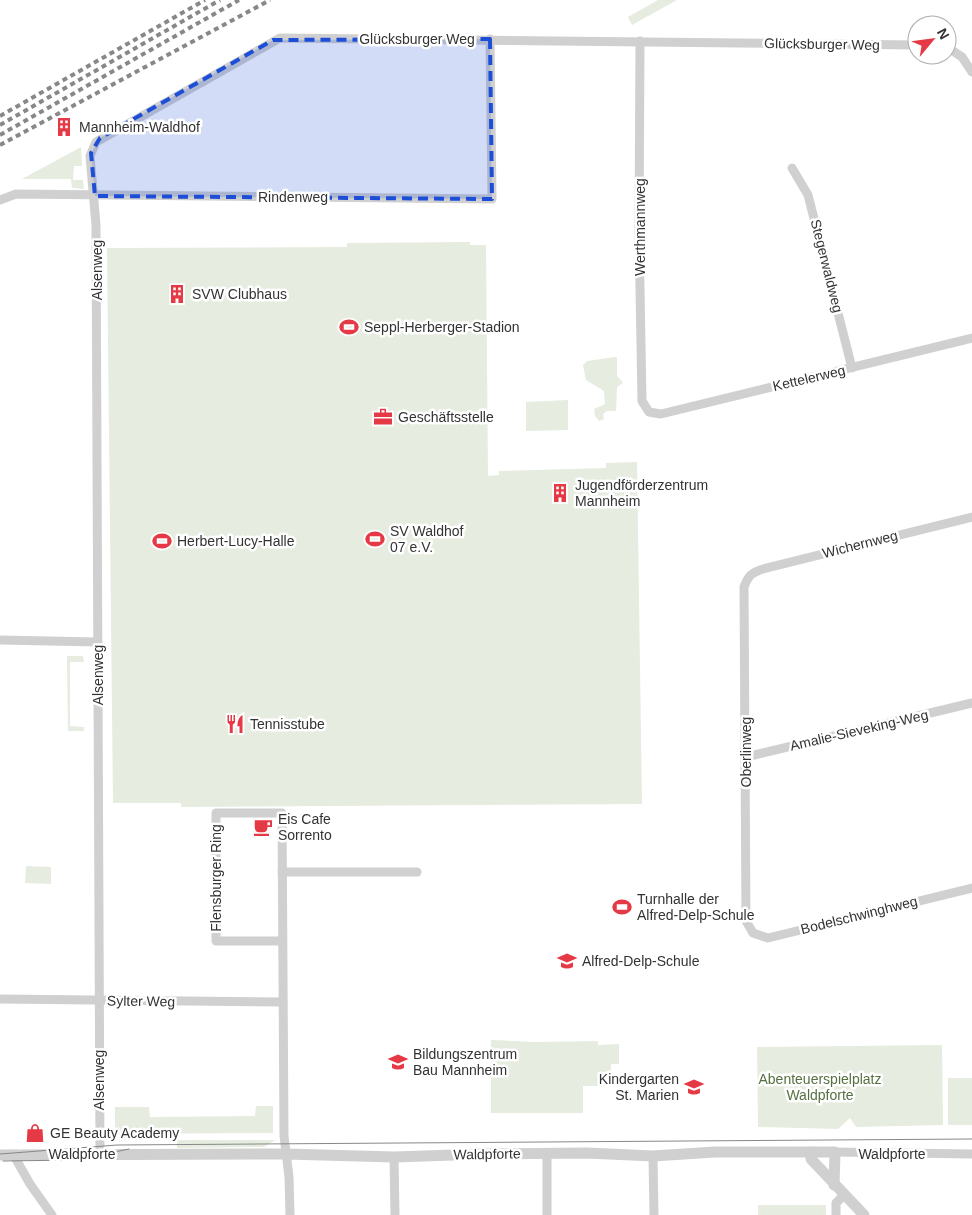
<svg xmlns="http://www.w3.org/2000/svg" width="972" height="1215" viewBox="0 0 972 1215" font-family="Helvetica,sans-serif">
	<rect width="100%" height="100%" fill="#fff"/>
	<!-- green -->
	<g fill="#e6ecdf">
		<path d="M658,0H677L632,25L628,17Z"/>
		<path d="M81,147L82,166H74L73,180H83L84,189L72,188L71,179H22Z"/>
		<path d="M470,242V245H486L488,476L499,475V471L606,468V463L637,462L642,804L181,807V803H113L107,248L347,247V243Z"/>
		<path d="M615,357L617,358V376L623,383L617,387L616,411H607L603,414L604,419L599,421L595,416L594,409L605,404L604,391L586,380L583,365L587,361Z"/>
		<path d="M568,400V430L526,431V402Z"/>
		<path d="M67,656H83L84,662H70V726L84,727V731H68Z"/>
		<path d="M26,866L51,867V884L25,883Z"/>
		<path d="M491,1040L536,1042L598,1041V1045L619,1044V1064H611V1086H583V1113H491Z"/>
		<path d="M942,1045L943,1125L856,1127L850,1118L838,1129L758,1127L757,1047Z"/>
		<rect x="948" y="1078" width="24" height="47"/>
		<path d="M256,1106H273V1133L115,1134V1107H149L150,1117L255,1116Z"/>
		<path d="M177,1140H275L264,1147L177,1148Z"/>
		<rect x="758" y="1205" width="68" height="10"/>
	</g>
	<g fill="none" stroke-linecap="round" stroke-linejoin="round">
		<!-- minor -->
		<g stroke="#d0d0d0" stroke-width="9">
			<path d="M640,41L639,232L642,401L649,412L661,414L972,338"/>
			<path d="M947,47L962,57L972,72"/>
			<path d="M792,168L808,195L852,368"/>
			<path d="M0,200L16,194L492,199L490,39"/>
			<path d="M972,517L763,569C752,572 748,576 744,587L746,921L753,933L768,938L972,888"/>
			<path d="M0,640L98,642"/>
			<path d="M746,757L972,703"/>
			<path d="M282,872H417"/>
			<path d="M282,941H216V813H282L284,1136L289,1177L290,1215"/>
			<path d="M0,999L283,1002"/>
			<path d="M835,1152L972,1154"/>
			<path d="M100,1153L96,225L90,156L96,142L280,38L917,45"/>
			<path d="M547,1153V1215"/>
			<path d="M13,1154L30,1184L52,1215"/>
			<path d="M653,1156L654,1215"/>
			<path d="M394,1157L395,1215"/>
			<path d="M836,1215V1203L844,1195"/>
		</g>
		<!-- tertiary -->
		<g stroke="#d0d0d0" stroke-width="11">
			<path d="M811,1152V1159L864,1215"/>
			<path d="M0,1155L286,1154L394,1157L484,1154L587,1153L653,1156L715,1152H835L834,1185"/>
		</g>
		<!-- tram -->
		<g stroke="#888" stroke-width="1">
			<path d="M0,1154L117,1145L972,1139"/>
			<path d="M3,1161L76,1160L129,1149"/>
		</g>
		<!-- rail -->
		<g stroke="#888" stroke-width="4" stroke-dasharray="5 4" stroke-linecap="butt">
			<path d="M0,116L205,0"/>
			<path d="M0,125L220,0"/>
			<path d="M0,135L239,0"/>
			<path d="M0,145L270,0"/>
		</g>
	</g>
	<!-- marked area -->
	<path fill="#1d4ed8" fill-opacity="0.2" stroke="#1d4ed8" stroke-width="4" stroke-dasharray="10 6" stroke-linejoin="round" d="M490,39L492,199L95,196L91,153L100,138L273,40Z"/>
	<!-- icons -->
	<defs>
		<g id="building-bare" transform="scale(1.5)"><path d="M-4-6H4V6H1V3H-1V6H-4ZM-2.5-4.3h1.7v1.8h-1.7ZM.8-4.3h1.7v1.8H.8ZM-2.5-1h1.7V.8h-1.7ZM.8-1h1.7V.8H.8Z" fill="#e63946" stroke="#fff" stroke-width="2.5" paint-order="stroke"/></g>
		<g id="stadium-bare" transform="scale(1.5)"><path d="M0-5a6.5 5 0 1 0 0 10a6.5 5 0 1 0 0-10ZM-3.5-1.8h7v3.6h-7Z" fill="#e63946" stroke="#fff" stroke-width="2.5" paint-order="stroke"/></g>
		<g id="office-bare" transform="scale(1.5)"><path d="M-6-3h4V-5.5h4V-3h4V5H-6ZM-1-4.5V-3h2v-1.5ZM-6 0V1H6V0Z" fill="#e63946" stroke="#fff" stroke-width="2.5" paint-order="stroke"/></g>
		<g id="restaurant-bare" transform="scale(1.5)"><path d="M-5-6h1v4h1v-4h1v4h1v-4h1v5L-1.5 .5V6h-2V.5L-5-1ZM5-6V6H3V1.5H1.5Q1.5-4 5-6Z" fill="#e63946" stroke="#fff" stroke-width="2.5" paint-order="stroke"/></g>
		<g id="cafe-bare" transform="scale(1.5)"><path d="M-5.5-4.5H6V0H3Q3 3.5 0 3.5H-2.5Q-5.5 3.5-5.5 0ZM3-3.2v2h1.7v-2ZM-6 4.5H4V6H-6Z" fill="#e63946" stroke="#fff" stroke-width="2.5" paint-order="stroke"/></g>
		<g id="school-bare" transform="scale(1.5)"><path d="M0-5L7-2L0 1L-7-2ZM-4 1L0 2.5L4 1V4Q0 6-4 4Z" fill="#e63946" stroke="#fff" stroke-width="2.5" paint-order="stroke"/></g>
		<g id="shop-bare" transform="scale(1.5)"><path d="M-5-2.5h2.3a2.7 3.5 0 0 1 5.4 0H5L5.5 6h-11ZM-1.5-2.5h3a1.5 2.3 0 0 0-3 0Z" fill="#e63946" stroke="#fff" stroke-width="2.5" paint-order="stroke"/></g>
	</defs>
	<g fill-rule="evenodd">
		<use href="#building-bare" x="64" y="127"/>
		<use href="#building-bare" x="177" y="294"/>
		<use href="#stadium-bare" x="349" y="327"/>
		<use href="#office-bare" x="383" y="417"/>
		<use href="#building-bare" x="560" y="493"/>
		<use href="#stadium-bare" x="375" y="539"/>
		<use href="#stadium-bare" x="162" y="541"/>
		<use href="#restaurant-bare" x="235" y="724"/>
		<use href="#cafe-bare" x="263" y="827"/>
		<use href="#stadium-bare" x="622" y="907"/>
		<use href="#school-bare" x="567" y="961"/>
		<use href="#school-bare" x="398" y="1062"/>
		<use href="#school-bare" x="694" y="1087"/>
		<use href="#shop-bare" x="35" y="1133"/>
	</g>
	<g text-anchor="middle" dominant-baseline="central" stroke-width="5" stroke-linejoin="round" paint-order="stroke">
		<!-- street labels -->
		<g font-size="14" fill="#333" stroke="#fff">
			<text x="417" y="39">Glücksburger Weg</text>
			<text transform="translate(822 44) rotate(1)">Glücksburger Weg</text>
			<text x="293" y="197">Rindenweg</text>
			<text transform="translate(640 227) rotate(-90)">Werthmannweg</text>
			<text transform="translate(827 266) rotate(76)">Stegerwaldweg</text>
			<text transform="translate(97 270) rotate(-90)">Alsenweg</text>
			<text transform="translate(809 378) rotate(-13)">Kettelerweg</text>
			<text transform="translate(860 544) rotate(-14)">Wichernweg</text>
			<text transform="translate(98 675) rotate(-90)">Alsenweg</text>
			<text transform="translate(859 730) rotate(-13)">Amalie-Sieveking-Weg</text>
			<text transform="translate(746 752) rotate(-90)">Oberlinweg</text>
			<text transform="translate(216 878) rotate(-90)">Flensburger Ring</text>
			<text transform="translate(859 915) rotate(-14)">Bodelschwinghweg</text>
			<text transform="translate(141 1001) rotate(1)">Sylter Weg</text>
			<text transform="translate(99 1080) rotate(-90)">Alsenweg</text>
			<text x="82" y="1154">Waldpforte</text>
			<text transform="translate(487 1154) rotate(-1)">Waldpforte</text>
			<text x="892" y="1154">Waldpforte</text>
		</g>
		<!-- poi labels -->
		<g font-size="14" fill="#333" stroke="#fff" text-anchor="start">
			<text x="79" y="127">Mannheim-Waldhof</text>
			<text x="192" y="294">SVW Clubhaus</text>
			<text x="364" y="327">Seppl-Herberger-Stadion</text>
			<text x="398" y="417">Geschäftsstelle</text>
			<text x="575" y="485">Jugendförderzentrum<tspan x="575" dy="16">Mannheim</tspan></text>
			<text x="390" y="531">SV Waldhof<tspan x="390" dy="16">07 e.V.</tspan></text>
			<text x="177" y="541">Herbert-Lucy-Halle</text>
			<text x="250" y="724">Tennisstube</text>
			<text x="278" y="819">Eis Cafe<tspan x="278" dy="16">Sorrento</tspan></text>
			<text x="637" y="899">Turnhalle der<tspan x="637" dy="16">Alfred-Delp-Schule</tspan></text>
			<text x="582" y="961">Alfred-Delp-Schule</text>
			<text x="413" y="1054">Bildungszentrum<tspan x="413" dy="16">Bau Mannheim</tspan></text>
			<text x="679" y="1079" text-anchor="end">Kindergarten<tspan x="679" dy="16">St. Marien</tspan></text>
			<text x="50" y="1133">GE Beauty Academy</text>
		</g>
		<!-- park labels -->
		<g font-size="14" fill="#56703f" stroke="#fff">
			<text x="820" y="1079">Abenteuerspielplatz<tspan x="820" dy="16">Waldpforte</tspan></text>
		</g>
	</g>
	<!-- north arrow -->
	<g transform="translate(932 40) rotate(61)"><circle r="24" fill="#ffffff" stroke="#adadad"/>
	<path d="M0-4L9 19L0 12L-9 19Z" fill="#e63946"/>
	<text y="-8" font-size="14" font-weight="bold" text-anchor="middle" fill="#333333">N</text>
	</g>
</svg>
